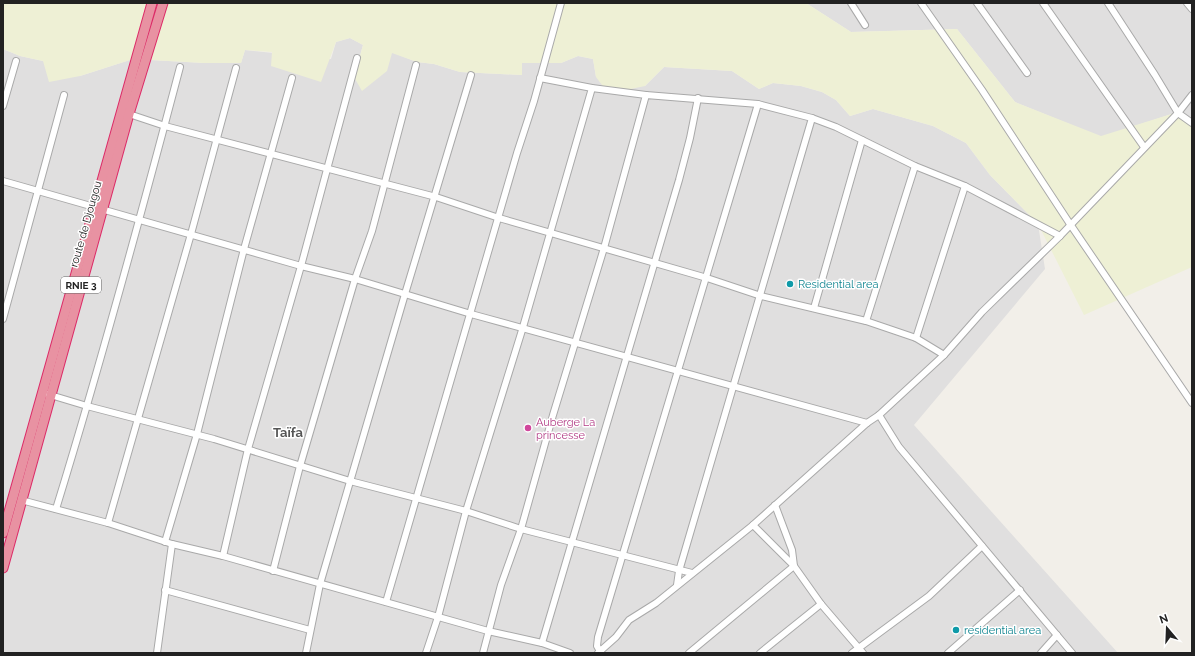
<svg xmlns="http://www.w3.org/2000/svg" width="1195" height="656" viewBox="0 0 1195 656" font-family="Raleway,sans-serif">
	<rect width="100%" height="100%" fill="#f2efe9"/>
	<!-- residential -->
	<g fill="#e0dfdf">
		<path d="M806,3H1192V120L1181,111L1101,137L1015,102L957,29L851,32Z"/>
		<path d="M350,38L363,45L354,77L391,52L417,62L434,64L460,72L522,75L521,63H561L578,56L593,59L596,77L645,86L664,67L732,71L759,89L773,83L801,86L822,92L836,100L850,116L873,109L933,126L966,143L990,175L1038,224L1045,269L914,425L1118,653H3V49L20,56L43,61L80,76L133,59L204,63H241L245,50L331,59L336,42Z"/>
	</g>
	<!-- farmland -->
	<path fill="#eef0d5" d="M3,3H806L851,32L957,29L1015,102L1101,136L1181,111L1192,120V267L1084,315L1038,224L990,175L966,143L933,126L873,109L850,116L836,100L822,92L801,86L773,83L759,89L732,71L664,67L645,86L626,90L605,89L596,77L593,59L578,56L561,63H522V75L460,72L434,64L417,62L392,53L387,71L362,91L354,77L363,45L350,38L336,42L321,82L271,66L272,52L245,50L241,63H204L133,59L80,76L49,82L43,61L20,56L3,49Z"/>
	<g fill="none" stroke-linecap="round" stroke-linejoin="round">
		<!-- minor casing -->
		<g stroke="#a9a9a9" stroke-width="8">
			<g id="minor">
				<path d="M851,3L865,25"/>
				<path d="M921,3L982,90L1070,224L1192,403"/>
				<path d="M977,3L1027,73"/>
				<path d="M1043,3L1144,147"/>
				<path d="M1108,3L1155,75L1178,113L1192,123"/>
				<path d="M1187,3L1192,9"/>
				<path d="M540,78L592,88L646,95"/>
				<path d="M3,106L16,61"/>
				<path d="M129,114L165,126L436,197L499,218L707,278L761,296L866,321L916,338L944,355"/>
				<path d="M3,181L301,266L355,279L471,314L867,423"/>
				<path d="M814,308L862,140"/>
				<path d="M3,319L64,95"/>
				<path d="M866,321L915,166"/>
				<path d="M916,338L965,186"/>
				<path d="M47,394L87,406L214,439L350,481L466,511L521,529L692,573"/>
				<path d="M879,415L899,447L1072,653"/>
				<path d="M21,500L108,523L172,544L223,556L488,631L542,643L570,653"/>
				<path d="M56,509C101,363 141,215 180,67"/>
				<path d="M108,523L191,234L236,68"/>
				<path d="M753,525L794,566L821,604L863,653"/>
				<path d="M165,542L197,434L244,249L292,78"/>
				<path d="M223,556L248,449L301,266L357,58"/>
				<path d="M273,571L300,466L355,279L372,231L416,65"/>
				<path d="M677,585L679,571L812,118"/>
				<path d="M165,590L310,630"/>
				<path d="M386,602L517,153L534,101L561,3"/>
				<path d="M542,643L679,180L690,138L698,98"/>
				<path d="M157,653L172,544"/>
				<path d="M306,653L320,584L405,294L471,75"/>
				<path d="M426,653L438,617L466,511L523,327L592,88"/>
				<path d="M483,653L501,585L521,529L553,415L604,248L646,95L758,104L812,118L836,127L915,166L965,186L1060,236"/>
				<path d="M598,653L616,637L629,620L656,603L753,525L867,423L879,415L944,355L982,312L1060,236L1178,113L1192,95"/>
				<path d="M601,653L597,646L598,637L758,104"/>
				<path d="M689,653L794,566L792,550L775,505"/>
				<path d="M760,653L821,604"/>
				<path d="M852,653L929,596L982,546"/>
				<path d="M948,653L1020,590"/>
				<path d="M1041,653L1057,635"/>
			</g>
		</g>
		<!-- highway casing -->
		<g stroke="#dc2a67" stroke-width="11">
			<g id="highway">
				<path d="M3,533L152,3"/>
				<path d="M3,568L129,114L163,3"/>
			</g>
		</g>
		<!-- minor -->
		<use href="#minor" stroke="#fff" stroke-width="6"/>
		<!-- highway -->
		<use href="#highway" stroke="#e892a2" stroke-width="9"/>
	</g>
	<!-- markers -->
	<g fill="#0f9aa8" stroke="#fff" stroke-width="1.5">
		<circle cx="790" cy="284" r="4"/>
		<circle cx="956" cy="630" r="4"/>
	</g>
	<circle fill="#d1479c" stroke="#fff" stroke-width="1.5" cx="528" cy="428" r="4"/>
	<g text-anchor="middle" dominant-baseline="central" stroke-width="3" stroke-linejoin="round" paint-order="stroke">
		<!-- shield labels -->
		<rect fill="#fff" stroke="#646464" stroke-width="1" x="61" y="277" width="40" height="16" rx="3"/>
		<g font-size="10" font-weight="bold" fill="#222">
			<text x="81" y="285">RNIE 3</text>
		</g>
		<!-- street labels -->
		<g font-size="11" fill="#222" stroke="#fff">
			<text transform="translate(86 224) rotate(-74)">route de Djougou</text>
		</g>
		<!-- culture labels -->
		<g font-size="11" fill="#0d838f" stroke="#fff" text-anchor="start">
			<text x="798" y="284">Residential area</text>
			<text x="964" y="630">residential area</text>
		</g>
		<!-- hotel labels -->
		<g font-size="11" fill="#b23c85" stroke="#fff" text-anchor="start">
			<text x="536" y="422">Auberge La<tspan x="536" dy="13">princesse</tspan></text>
		</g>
		<!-- quarter labels -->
		<g font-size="13" font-weight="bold" fill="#555" stroke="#fff">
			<text x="288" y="432">Taïfa</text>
		</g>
	</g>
	<!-- border -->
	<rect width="1195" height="656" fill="none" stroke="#222222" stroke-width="8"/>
	<!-- north arrow -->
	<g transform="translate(1167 628) rotate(341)" stroke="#ffffff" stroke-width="3" paint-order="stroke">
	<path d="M0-3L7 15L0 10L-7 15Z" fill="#222222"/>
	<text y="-6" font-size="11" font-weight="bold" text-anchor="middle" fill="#222222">N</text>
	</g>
</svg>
